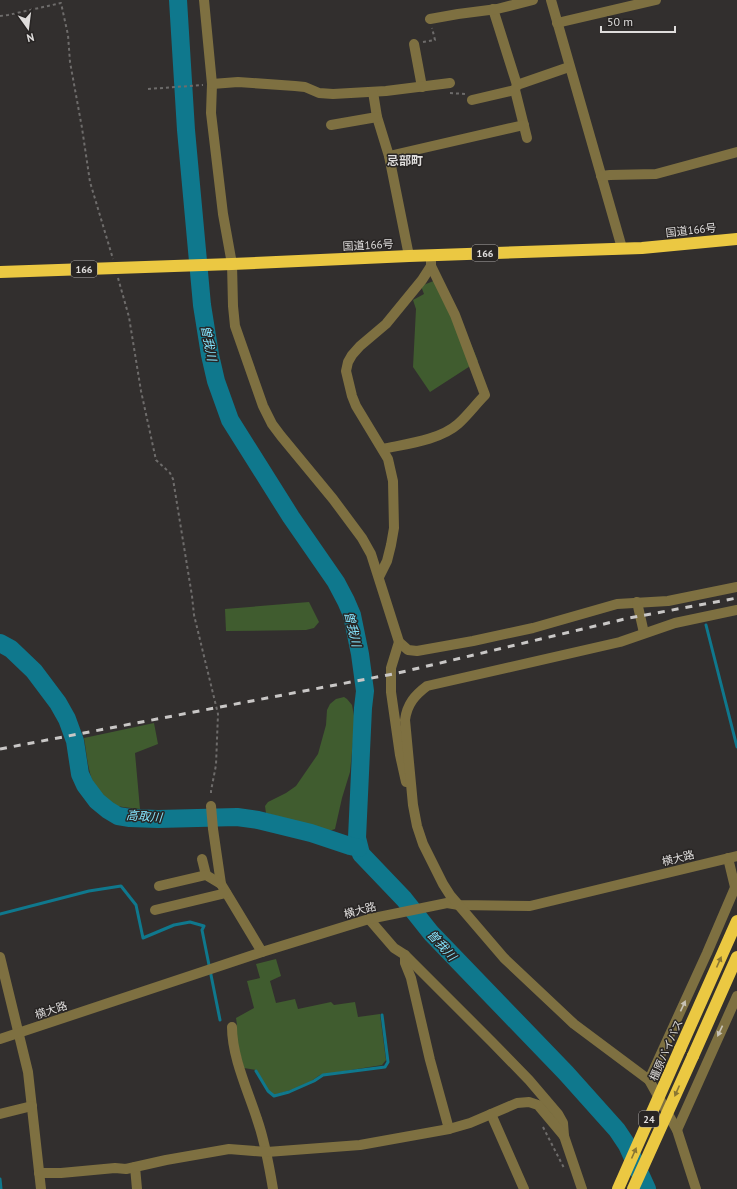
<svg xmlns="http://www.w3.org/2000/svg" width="737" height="1189" viewBox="0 0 737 1189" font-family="'PT Sans','Noto Sans JP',sans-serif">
	<rect width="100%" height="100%" fill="#322f2e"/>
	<!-- green -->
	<g fill="#405c2f">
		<path d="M441,278L456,309L478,361L430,392L413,367L416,309L413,300L424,294L421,286Z"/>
		<path d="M309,602L319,622L314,628L306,630L226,631L225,609Z"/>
		<path d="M344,697L347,699L352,705L355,721L350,772L342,798L335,829L332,830H328L266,813L265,806L268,802L286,793L296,786L318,754L326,725L327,710L330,704L336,699Z"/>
		<path d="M154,723L158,744L135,753L140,809C133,808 116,807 110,803C88,790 88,760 84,738Z"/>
		<path d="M276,959L281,976L270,981L276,1003L295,999L298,1009L331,1002L334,1005L355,1002L358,1017L380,1014L386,1060L382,1065L320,1075L310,1082L294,1089L274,1095H271L256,1070L244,1068L235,1036L237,1025L236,1018L254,1008L247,981L260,978L256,964Z"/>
	</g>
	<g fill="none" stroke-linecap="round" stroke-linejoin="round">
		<!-- stream -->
		<g stroke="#0f788d" stroke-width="3">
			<path d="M706,625L737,747"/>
			<path d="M0,914L89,891L121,886L136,905L143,938L174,925L190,922L204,926L202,930L220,1020"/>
			<path d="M256,1071L268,1091L274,1096L289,1092L314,1081L323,1075L385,1067L388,1062L382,1015"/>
			<path d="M0,1179L1,1189"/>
		</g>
		<!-- river -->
		<g stroke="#0f788d" stroke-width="18">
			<path d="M178,0L186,130L202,305L210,355L216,381L230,420L291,517L336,582L346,601L352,615L360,654L365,691L363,708L357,838L361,854L404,899L431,933L566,1073L617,1130L627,1145L647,1189"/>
			<path d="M0,643L11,649L34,671L58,703L67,719L75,741L80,774L85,785L97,801L108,810L118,816L130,818L158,819L237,817L258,820L311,833L350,846L359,848"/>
		</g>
		<!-- path -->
		<g stroke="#6e6c6b" stroke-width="2" stroke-dasharray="3 3" stroke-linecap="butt">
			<path d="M0,16L8,15L61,3L68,35L70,62L82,128L90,182L113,259"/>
			<path d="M423,42L435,40L432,28"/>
			<path d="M148,89L203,85"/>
			<path d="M450,93L465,94"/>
			<path d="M118,278L129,317L141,391L156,460L170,473L173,479L192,596L194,615L218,714L216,765L211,791V796"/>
			<path d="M543,1127L564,1168"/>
		</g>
		<!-- minor -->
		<g stroke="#7e7041" stroke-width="10">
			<path d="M204,0L212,84L211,113L223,214L232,264L233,306L235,326L263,406L272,424L281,436L333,499L362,538L371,554L399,642L408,650L417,651L473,641L533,628L617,604L668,601L737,587"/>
			<path d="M551,0L622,248"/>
			<path d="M493,9L517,85"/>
			<path d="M430,19L458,14L497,9L533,0"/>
			<path d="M557,23L656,0"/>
			<path d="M414,44L422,87"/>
			<path d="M212,84L238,82L295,86L305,87L319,93L333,94L386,91L450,83"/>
			<path d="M373,92L377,117L389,156L409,256"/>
			<path d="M472,100L515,90"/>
			<path d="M331,125L377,117"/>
			<path d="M527,138L515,90L517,85L569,67"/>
			<path d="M389,156L524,125"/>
			<path d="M601,176L610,175L656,174L737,152"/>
			<path d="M383,449C406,444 440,440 458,424C468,415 476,404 485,395L455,315L431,266"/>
			<path d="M379,577L387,561L391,545L394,528L393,481L388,459L356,406L352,396L346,371L348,362L352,355L360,346L386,324L422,280L431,266V255"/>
			<path d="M637,602L644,633"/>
			<path d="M399,642L391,668V692L400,755L406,782"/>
			<path d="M211,806L213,829L221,884L262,952"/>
			<path d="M728,858L735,887"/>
			<path d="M202,859L206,875"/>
			<path d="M159,886L206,875L221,884"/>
			<path d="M155,910L226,893"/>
			<path d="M369,919L394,948L405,955L491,1041L529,1080L558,1114L563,1123L564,1136L582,1189"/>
			<path d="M405,955V963L411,978L430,1060L449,1129"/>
			<path d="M0,957L28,1072L41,1189"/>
			<path d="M232,1027C232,1057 248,1091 257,1119C265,1142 269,1165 273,1189"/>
			<path d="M0,1039L262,952L369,919L447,903L459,905L530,906L737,856"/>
			<path d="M649,1080L707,953L737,883"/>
			<path d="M0,1114L32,1106"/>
			<path d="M491,1114L524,1189"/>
			<path d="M677,1130L737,996"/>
			<path d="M135,1167L137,1189"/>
			<path d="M39,1173H61L115,1168L126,1169L166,1160L229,1149L267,1152L360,1145L449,1129L470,1123L517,1103L529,1102L538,1105L564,1136"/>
			<path d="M696,1189L677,1130L649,1080L574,1024L504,958L450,895L443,884L423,844L417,826L413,805L405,720C407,704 415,695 427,686L620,642L675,623L737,610"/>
		</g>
		<!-- highway -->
		<g stroke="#ebc842" stroke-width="12">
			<path d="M0,272L232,264L409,256L642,248L737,239"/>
			<path d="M680,1049L737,921"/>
			<path d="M693,1056L737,957"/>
		</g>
		<!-- rail -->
		<path stroke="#c9c7c6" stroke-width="3" stroke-dasharray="7 7" stroke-linecap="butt" d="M0,749L398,673L629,618L737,598"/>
		<!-- highway-bridge -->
		<g stroke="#ebc842" stroke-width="12">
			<path d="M618,1189L680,1049"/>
			<path d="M633,1189L693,1056"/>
		</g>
	</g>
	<!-- one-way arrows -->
	<defs><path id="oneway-solid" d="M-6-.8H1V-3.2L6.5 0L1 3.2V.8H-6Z"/></defs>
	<g fill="#8a7633">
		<use href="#oneway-solid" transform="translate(719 962) rotate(-66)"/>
		<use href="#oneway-solid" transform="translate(677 1091) rotate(114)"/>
		<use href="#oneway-solid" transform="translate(634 1153) rotate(-66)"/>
	</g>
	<g fill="#c7c2b5">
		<use href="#oneway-solid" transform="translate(683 1006) rotate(-65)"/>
		<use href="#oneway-solid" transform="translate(720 1031) rotate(115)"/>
	</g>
	<g text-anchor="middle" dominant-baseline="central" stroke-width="3" stroke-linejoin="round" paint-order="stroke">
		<!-- shield labels -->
		<g fill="#282524" stroke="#a8a6a5" stroke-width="1">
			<rect x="472" y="245" width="26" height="16" rx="3"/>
			<rect x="71" y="261" width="26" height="16" rx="3"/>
			<rect x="639" y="1111" width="20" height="16" rx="3"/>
		</g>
		<g font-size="10" font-weight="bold" fill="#dfdddc">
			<text x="485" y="253">166</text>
			<text x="84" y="269">166</text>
			<text x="649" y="1119">24</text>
		</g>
		<!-- street labels -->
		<g font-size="11" fill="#dfdddc" stroke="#282524">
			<text transform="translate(691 230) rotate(-6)">国道166号</text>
			<text transform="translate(368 245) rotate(-3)">国道166号</text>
			<text transform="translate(678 858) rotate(-14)">横大路</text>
			<text transform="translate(360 910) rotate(-15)">横大路</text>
			<text transform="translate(51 1010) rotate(-18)">横大路</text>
			<text transform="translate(666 1050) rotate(-66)">橿原バイパス</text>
		</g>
		<!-- neighbourhood labels -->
		<g font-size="12" font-weight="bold" fill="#dfdddc" stroke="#282524">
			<text x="405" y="160">忌部町</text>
		</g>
		<!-- water labels -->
		<g font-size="12" font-style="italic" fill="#84e3fc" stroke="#282524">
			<text transform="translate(209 343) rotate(79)">曽我川</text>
			<text transform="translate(353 629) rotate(77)">曽我川</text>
			<text transform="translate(144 816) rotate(4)">高取川</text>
			<text transform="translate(442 945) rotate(48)">曽我川</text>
		</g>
	</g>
	<!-- north arrow -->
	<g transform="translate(28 28) rotate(166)" stroke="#282524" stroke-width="3" paint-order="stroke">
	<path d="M0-3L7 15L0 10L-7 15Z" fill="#dfdddc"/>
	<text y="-6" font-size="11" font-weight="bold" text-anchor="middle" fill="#dfdddc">N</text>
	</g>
	<!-- scale -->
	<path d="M601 26v6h74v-6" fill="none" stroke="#dfdddc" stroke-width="2"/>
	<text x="607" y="26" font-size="12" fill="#dfdddc" stroke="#282524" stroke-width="3" paint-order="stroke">50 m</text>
</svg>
